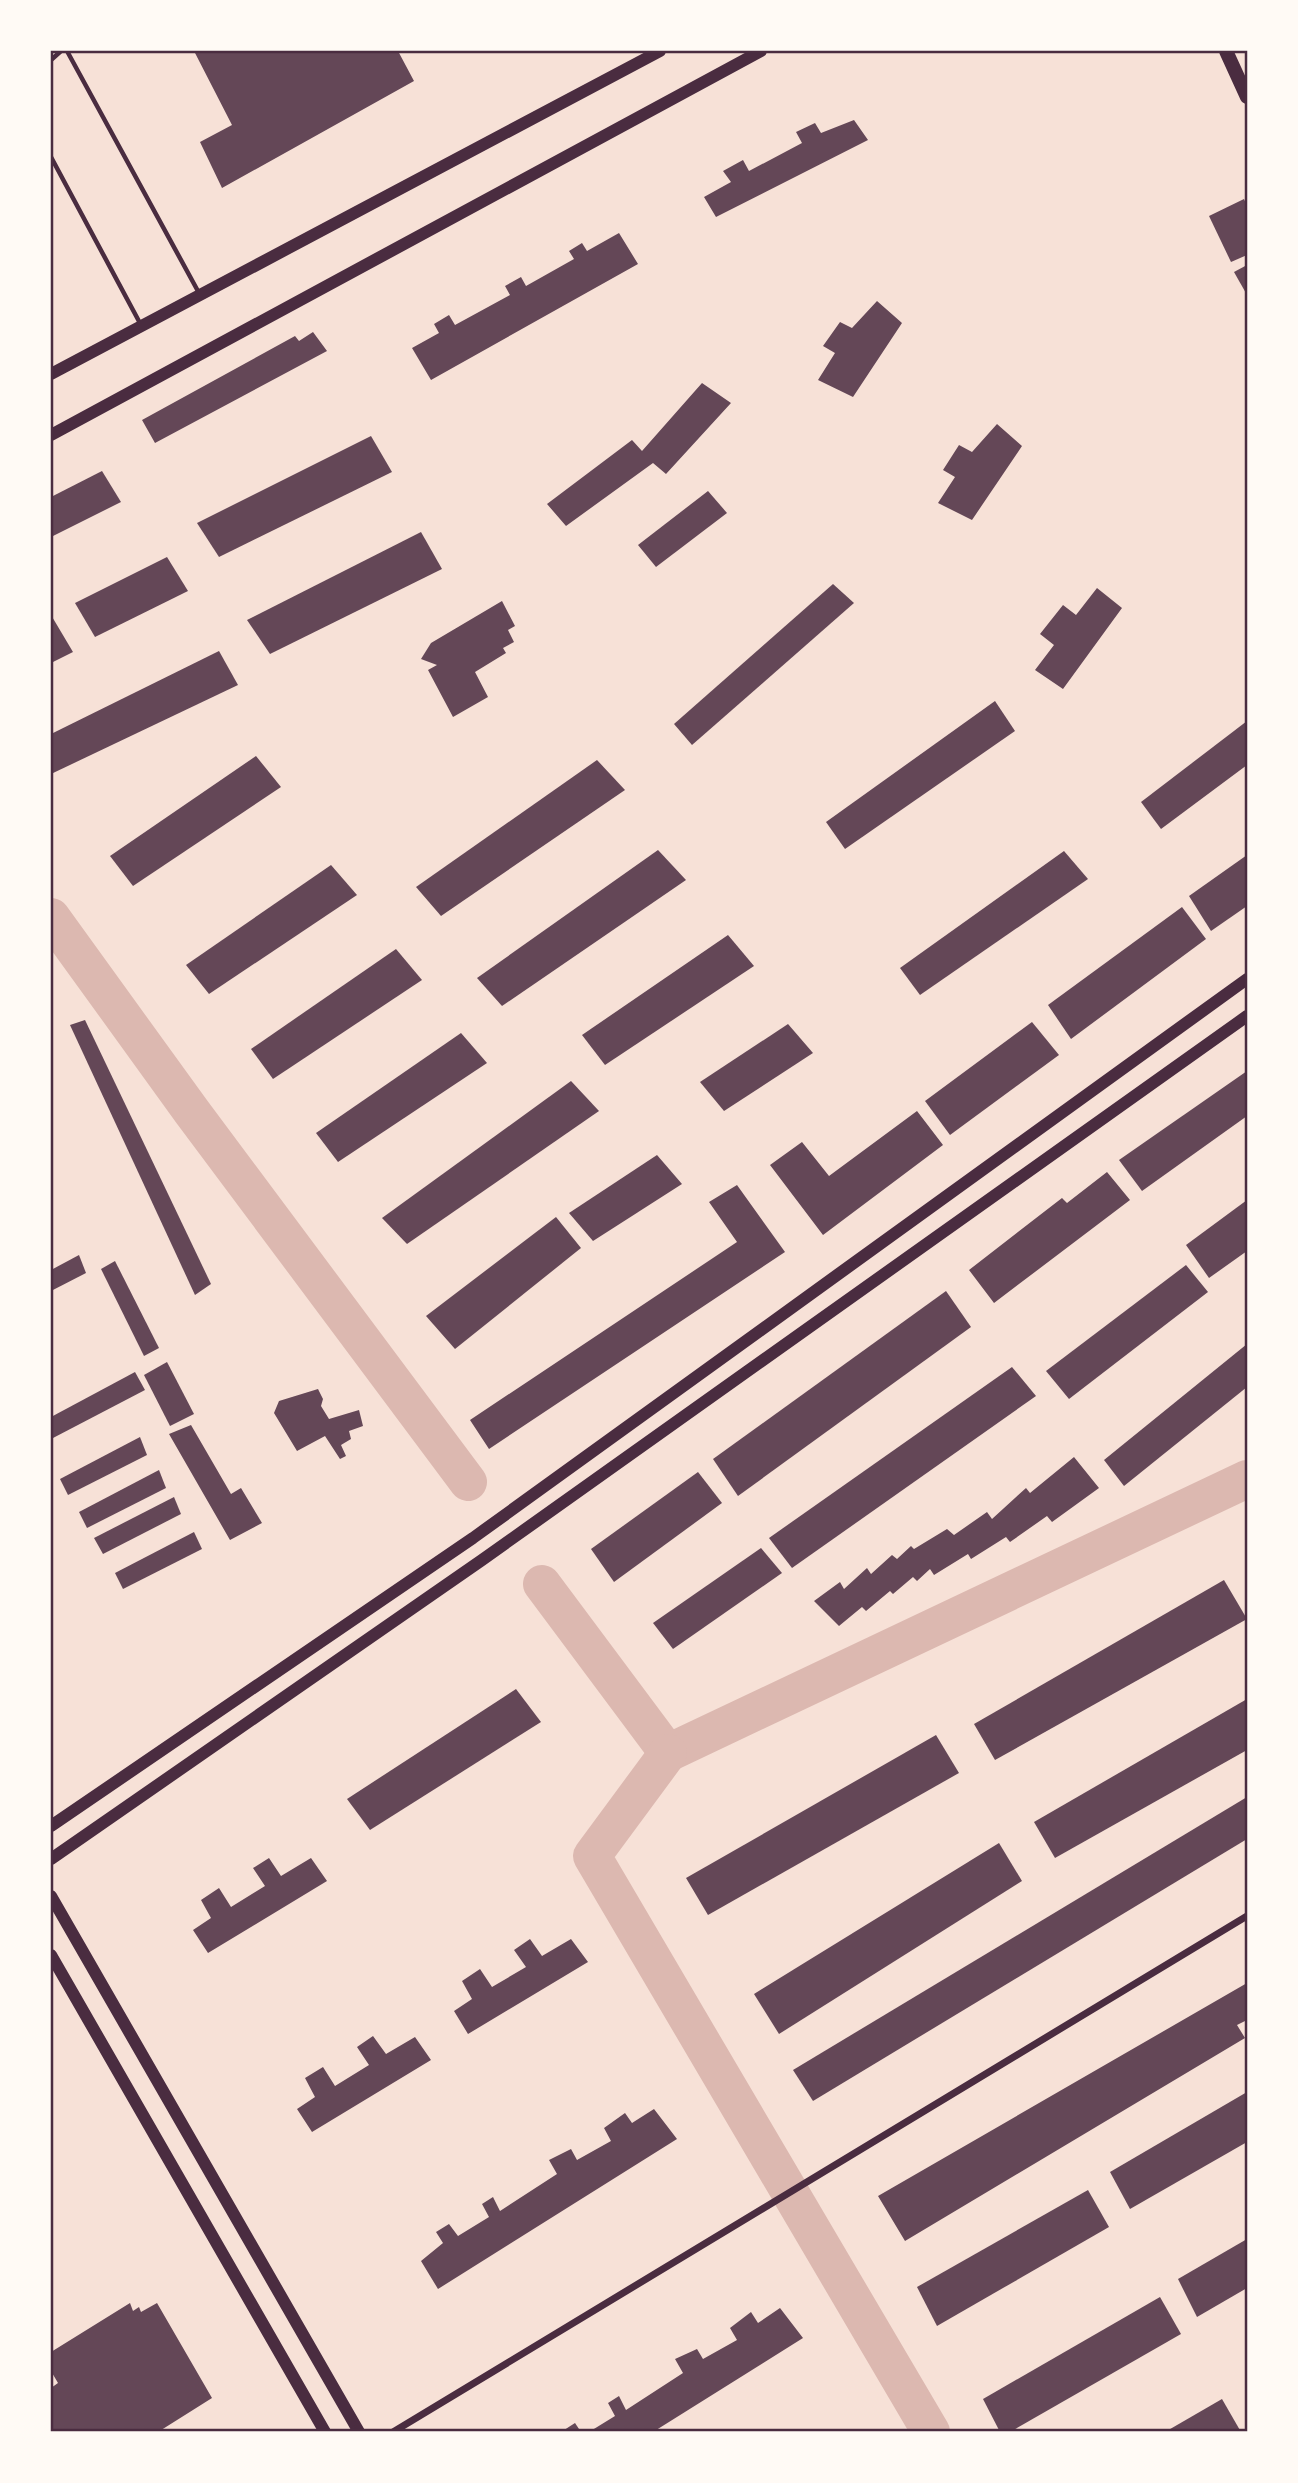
<svg xmlns="http://www.w3.org/2000/svg" width="1298" height="2483" viewBox="0 0 1298 2483" font-family="'Nunito Sans',sans-serif">
	<rect width="100%" height="100%" fill="#f7e1d7"/>
	<g fill="none" stroke-linecap="round" stroke-linejoin="round">
		<!-- river -->
		<g stroke="#dcb8b0" stroke-width="38">
			<path d="M51,917L192,1112L468,1482"/>
			<path d="M542,1584L668,1753L1247,1479"/>
			<path d="M668,1753L592,1856L931,2432"/>
		</g>
	</g>
	<!-- building -->
	<g fill="#644757">
		<path d="M194,51H398L414,81L222,188L200,142L232,125Z"/>
		<path d="M854,120L868,140L716,217L704,197L731,182L723,171L743,160L749,171L802,143L796,132L815,123L821,133Z"/>
		<path d="M1244,199L1247,206V255L1231,262L1209,216Z"/>
		<path d="M619,233L638,264L431,380L412,348L439,333L434,324L449,315L455,325L510,295L505,286L521,277L526,286L574,259L569,251L582,243L587,251Z"/>
		<path d="M1247,265V295L1234,272Z"/>
		<path d="M877,301L902,323L853,397L818,380L835,353L823,346L840,322L852,328Z"/>
		<path d="M313,332L327,351L155,443L142,420L295,336L299,341Z"/>
		<path d="M702,383L731,403L666,474L653,463L566,526L547,504L632,440L642,451Z"/>
		<path d="M997,424L1022,446L972,520L938,503L955,477L943,470L959,445L972,452Z"/>
		<path d="M371,436L392,472L219,557L197,523Z"/>
		<path d="M102,471L121,502L51,537V497Z"/>
		<path d="M708,491L727,513L656,567L638,545Z"/>
		<path d="M421,532L442,569L270,654L247,620Z"/>
		<path d="M167,557L188,591L95,637L75,603Z"/>
		<path d="M833,584L854,603L692,745L674,724Z"/>
		<path d="M1097,588L1122,608L1063,689L1035,670L1054,645L1040,634L1063,605L1076,615Z"/>
		<path d="M502,601L515,626L508,630L514,642L503,648L506,653L475,672L488,697L453,717L428,670L437,665L421,659L431,643Z"/>
		<path d="M51,615L73,652L51,663Z"/>
		<path d="M219,651L238,685L51,774V734Z"/>
		<path d="M995,701L1015,731L845,849L826,822Z"/>
		<path d="M1247,721V765L1161,829L1141,802Z"/>
		<path d="M256,756L281,787L133,886L110,856Z"/>
		<path d="M597,760L625,790L441,916L416,887Z"/>
		<path d="M658,850L686,880L502,1006L477,978Z"/>
		<path d="M1064,851L1088,879L920,995L900,968Z"/>
		<path d="M1247,855V906L1211,931L1189,896Z"/>
		<path d="M331,865L357,895L209,994L186,965Z"/>
		<path d="M1182,907L1206,939L1071,1039L1048,1005Z"/>
		<path d="M728,935L754,966L605,1065L582,1035Z"/>
		<path d="M396,949L422,980L273,1079L251,1049Z"/>
		<path d="M85,1020L211,1284L195,1295L70,1025Z"/>
		<path d="M1032,1022L1059,1055L950,1135L925,1101Z"/>
		<path d="M788,1024L813,1053L724,1111L700,1082Z"/>
		<path d="M461,1033L487,1063L338,1162L316,1133Z"/>
		<path d="M1247,1071V1116L1142,1191L1119,1160Z"/>
		<path d="M571,1081L599,1111L407,1244L382,1218Z"/>
		<path d="M917,1111L943,1145L823,1235L770,1165L802,1142L829,1176Z"/>
		<path d="M657,1155L682,1184L593,1241L569,1213Z"/>
		<path d="M1107,1172L1130,1200L994,1303L969,1270L1062,1198L1067,1203Z"/>
		<path d="M737,1185L785,1252L489,1449L470,1420L737,1242L709,1202Z"/>
		<path d="M1247,1200V1251L1209,1278L1186,1245Z"/>
		<path d="M556,1217L581,1248L455,1349L426,1316Z"/>
		<path d="M79,1255L86,1273L51,1291V1270Z"/>
		<path d="M115,1261L159,1348L144,1356L101,1269Z"/>
		<path d="M1186,1265L1208,1292L1069,1399L1046,1371Z"/>
		<path d="M946,1291L971,1327L738,1496L713,1459Z"/>
		<path d="M1247,1344V1387L1124,1486L1104,1460Z"/>
		<path d="M167,1362L194,1414L170,1426L144,1375Z"/>
		<path d="M1012,1367L1036,1396L792,1568L769,1538Z"/>
		<path d="M135,1372L145,1390L53,1438L51,1417Z"/>
		<path d="M318,1389L323,1399L321,1406L329,1419L359,1410L363,1426L349,1431L351,1439L341,1445L346,1456L340,1459L325,1436L297,1451L274,1413L279,1401Z"/>
		<path d="M191,1425L231,1494L241,1488L262,1523L230,1540L169,1434Z"/>
		<path d="M140,1437L147,1455L68,1495L60,1479Z"/>
		<path d="M1074,1457L1099,1488L1052,1522L1047,1516L1010,1542L1006,1537L971,1559L968,1554L934,1575L930,1569L917,1581L913,1577L893,1594L890,1591L866,1611L862,1607L839,1626L814,1601L840,1582L844,1589L867,1568L871,1574L892,1555L897,1559L911,1546L914,1549L947,1529L954,1535L987,1512L992,1519L1026,1488L1030,1493Z"/>
		<path d="M159,1470L166,1488L87,1528L79,1512Z"/>
		<path d="M698,1472L722,1503L614,1582L591,1549Z"/>
		<path d="M174,1497L181,1514L103,1554L94,1538Z"/>
		<path d="M194,1532L202,1549L123,1589L115,1573Z"/>
		<path d="M761,1548L782,1573L673,1649L653,1623Z"/>
		<path d="M1224,1580L1247,1619L995,1760L974,1724Z"/>
		<path d="M516,1689L541,1722L370,1830L347,1799Z"/>
		<path d="M1247,1699V1750L1055,1858L1034,1822Z"/>
		<path d="M936,1735L959,1773L708,1915L686,1878Z"/>
		<path d="M1247,1797V1839L813,2101L793,2070Z"/>
		<path d="M999,1843L1022,1881L779,2034L754,1994Z"/>
		<path d="M269,1858L281,1876L311,1858L327,1881L208,1953L193,1930L211,1918L201,1900L219,1888L231,1907L265,1886L253,1868Z"/>
		<path d="M530,1939L542,1956L571,1939L588,1962L468,2034L454,2011L472,1999L462,1981L480,1969L492,1987L526,1967L514,1950Z"/>
		<path d="M1247,1983V2020L1237,2025L1245,2038L905,2241L878,2196Z"/>
		<path d="M373,2036L386,2054L415,2037L431,2060L312,2132L297,2109L315,2097L305,2078L323,2067L335,2086L369,2065L357,2047Z"/>
		<path d="M1247,2092V2142L1130,2209L1110,2172Z"/>
		<path d="M654,2109L677,2139L438,2289L421,2261L443,2243L436,2232L449,2224L458,2236L489,2217L482,2204L493,2197L500,2211L557,2174L549,2160L571,2149L577,2160L611,2141L604,2128L625,2113L632,2123Z"/>
		<path d="M1088,2190L1109,2227L937,2326L917,2287Z"/>
		<path d="M1247,2239V2288L1197,2317L1178,2279Z"/>
		<path d="M1160,2297L1181,2334L1010,2432H1000L983,2399Z"/>
		<path d="M130,2303L133,2311L139,2307L141,2312L157,2303L212,2398L158,2432H51V2388L58,2383L51,2371V2352Z"/>
		<path d="M780,2308L803,2338L653,2432H589L615,2416L608,2403L619,2396L626,2410L683,2373L675,2359L697,2349L703,2359L737,2340L730,2328L751,2312L758,2323Z"/>
		<path d="M1222,2399L1241,2432H1165Z"/>
		<path d="M575,2423L581,2432H561Z"/>
	</g>
	<g fill="none" stroke-linecap="round" stroke-linejoin="round">
		<!-- service -->
		<g stroke="#4a2c40" stroke-width="4.5">
			<path d="M67,51L199,293"/>
			<path d="M51,60L61,51"/>
			<path d="M51,157L141,325"/>
		</g>
		<!-- minor -->
		<path stroke="#4a2c40" stroke-width="7" d="M393,2432L1247,1916"/>
		<!-- tertiary -->
		<g stroke="#4a2c40" stroke-width="12">
			<path d="M51,1826L473,1538L1247,979"/>
			<path d="M51,1859L482,1560L1247,1016"/>
		</g>
		<!-- secondary -->
		<g stroke="#4a2c40" stroke-width="12">
			<path d="M51,374L660,51"/>
			<path d="M51,435L761,51"/>
			<path d="M51,1896L359,2432"/>
			<path d="M51,1955L325,2432"/>
		</g>
		<!-- primary -->
		<path stroke="#4a2c40" stroke-width="14" d="M1226,51L1247,97"/>
	</g>
	<!-- border -->
	<rect width="1298" height="2483" fill="none" stroke="#fffaf5" stroke-width="105"/>
	<rect x="52" y="52" width="1194" height="2378" fill="none" stroke="#4a2c40" stroke-width="2.5"/>
</svg>
